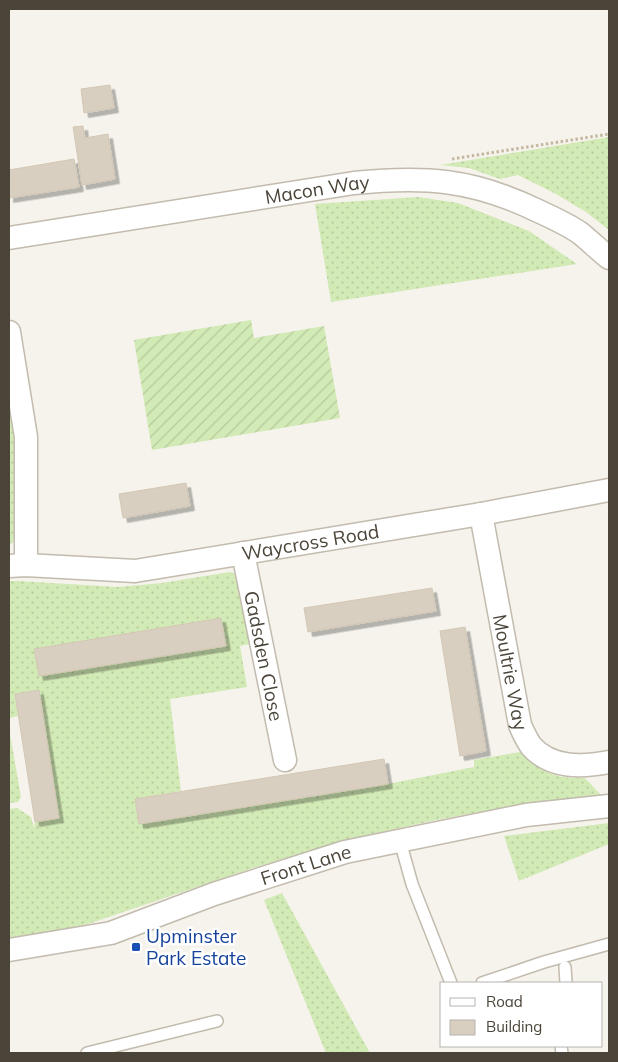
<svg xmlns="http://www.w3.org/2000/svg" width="618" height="1062" viewBox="0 0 618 1062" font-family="Mulish,sans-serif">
	<defs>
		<pattern id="grass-dots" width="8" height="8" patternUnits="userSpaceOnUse" patternTransform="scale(1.25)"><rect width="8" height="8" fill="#d2eab5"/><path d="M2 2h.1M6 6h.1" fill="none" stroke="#b6ca9c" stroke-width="1.8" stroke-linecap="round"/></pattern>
		<pattern id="garden-furrows" width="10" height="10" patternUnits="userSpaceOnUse" patternTransform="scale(1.25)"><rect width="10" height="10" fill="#d2eab5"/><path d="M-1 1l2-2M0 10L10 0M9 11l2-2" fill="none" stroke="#b6ca9c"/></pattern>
		<filter id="shadow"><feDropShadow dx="4.5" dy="4.5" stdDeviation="0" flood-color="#0004"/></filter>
	</defs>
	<rect width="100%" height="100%" fill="#f6f3ec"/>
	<!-- grass -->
	<g fill="url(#grass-dots)">
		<path d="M609,137V230L586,212L556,194L518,175L500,179L469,168L440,165Z"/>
		<path d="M418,197L458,203L529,231L577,264L331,302L315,204Z"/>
		<path d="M9,392L16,441L17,534L12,543L9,545Z"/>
		<path d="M230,572L240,576L255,643L240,646L247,687L170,699L181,791L135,799L139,824L388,784L474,767V760L520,752C541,773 556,779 585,778L602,796L523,804L436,820L350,839L250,869L91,923L51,933L9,938V809L17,808L31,817L34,828L35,822L59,818L39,690L15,694L18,716L9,718V581H18L118,587L162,583Z"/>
		<path d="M9,728L21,797L18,802L9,803Z"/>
		<path d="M609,823V844L519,881L504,836Z"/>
		<path d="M282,893L370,1053H326L264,900Z"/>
	</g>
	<!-- garden -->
	<path fill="url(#garden-furrows)" d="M251,320L254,338L324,326L340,418L152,450L134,340Z"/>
	<!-- building -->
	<g fill="#d8cfc1" stroke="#d3c7b4" filter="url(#shadow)">
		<path d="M110,85L114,108L84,113L81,89Z"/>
		<path d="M83,126L85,138L108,134L115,179L82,185L73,127Z"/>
		<path d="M74,159L79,187L9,198V170Z"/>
		<path d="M186,483L190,506L123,518L119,494Z"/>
		<path d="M432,588L436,611L308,632L304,608Z"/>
		<path d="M221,618L226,646L39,676L34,649Z"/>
		<path d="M465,627L486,751L460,756L440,631Z"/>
		<path d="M39,690L59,818L35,822L15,694Z"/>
		<path d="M384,759L388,784L139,824L135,799Z"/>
	</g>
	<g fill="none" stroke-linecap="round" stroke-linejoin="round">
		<!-- lane casing -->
		<g stroke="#c2bbae" stroke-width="14">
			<g id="lane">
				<path d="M400,841L412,884L451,983"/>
				<path d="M565,967L566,983"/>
				<path d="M482,983L544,962L609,944"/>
				<path d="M561,1046L562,1053"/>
				<path d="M87,1053L217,1021"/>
			</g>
		</g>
		<!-- street casing -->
		<g stroke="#c2bbae" stroke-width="25">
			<g id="street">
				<path id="s1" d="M9,238L354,183C424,176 472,179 536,210C551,217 567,224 580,233C590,241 599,250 609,258"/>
				<path d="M9,332L26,437V565"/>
				<path id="s2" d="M481,514L520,725C523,732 527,740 531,746C551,769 583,767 609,762"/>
				<path id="s3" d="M243,553L285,760"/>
				<path id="s4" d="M9,566L26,565L135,571L481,514L609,490"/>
				<path id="s5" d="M9,950L111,933L214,894L345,852L526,815L609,806"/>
			</g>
		</g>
		<!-- path -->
		<path stroke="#c4b79f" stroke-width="3" stroke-dasharray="2.5 2.5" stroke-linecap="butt" d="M452,159L609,134"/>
		<!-- lane -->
		<use href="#lane" stroke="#fff" stroke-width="11"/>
		<!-- street -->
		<use href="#street" stroke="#fff" stroke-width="22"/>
	</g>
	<!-- markers -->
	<rect fill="#1a4fb4" stroke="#fff" stroke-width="2" x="131" y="942" width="10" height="10" rx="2.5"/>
	<g text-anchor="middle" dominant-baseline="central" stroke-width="5" stroke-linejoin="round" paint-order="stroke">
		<!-- street labels -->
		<g font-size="19" fill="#4b4439" stroke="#fff">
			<text stroke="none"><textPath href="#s1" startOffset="312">Macon Way</textPath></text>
			<text stroke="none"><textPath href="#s4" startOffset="304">Waycross Road</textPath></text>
			<text stroke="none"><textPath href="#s3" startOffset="105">Gadsden Close</textPath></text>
			<text stroke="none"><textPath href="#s2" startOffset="161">Moultrie Way</textPath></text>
			<text stroke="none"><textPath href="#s5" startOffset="310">Front Lane</textPath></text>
		</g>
		<!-- transit labels -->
		<g font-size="19" fill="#164399" stroke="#fff" text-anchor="start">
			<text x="146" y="936">Upminster<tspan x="146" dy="22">Park Estate</tspan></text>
		</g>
	</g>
	<!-- border -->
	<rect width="618" height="1062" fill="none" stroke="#4b4439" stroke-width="20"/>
	<!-- legend -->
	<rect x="440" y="982" width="162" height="65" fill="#ffffff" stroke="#b7b4b0"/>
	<rect x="450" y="998" width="25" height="8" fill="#ffffff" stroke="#b7b4b0"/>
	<text x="486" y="1007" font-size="15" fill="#4b4439">Road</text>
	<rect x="450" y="1020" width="25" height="15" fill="#d8cfc1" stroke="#b7b4b0"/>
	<text x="486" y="1032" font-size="15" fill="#4b4439">Building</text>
</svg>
